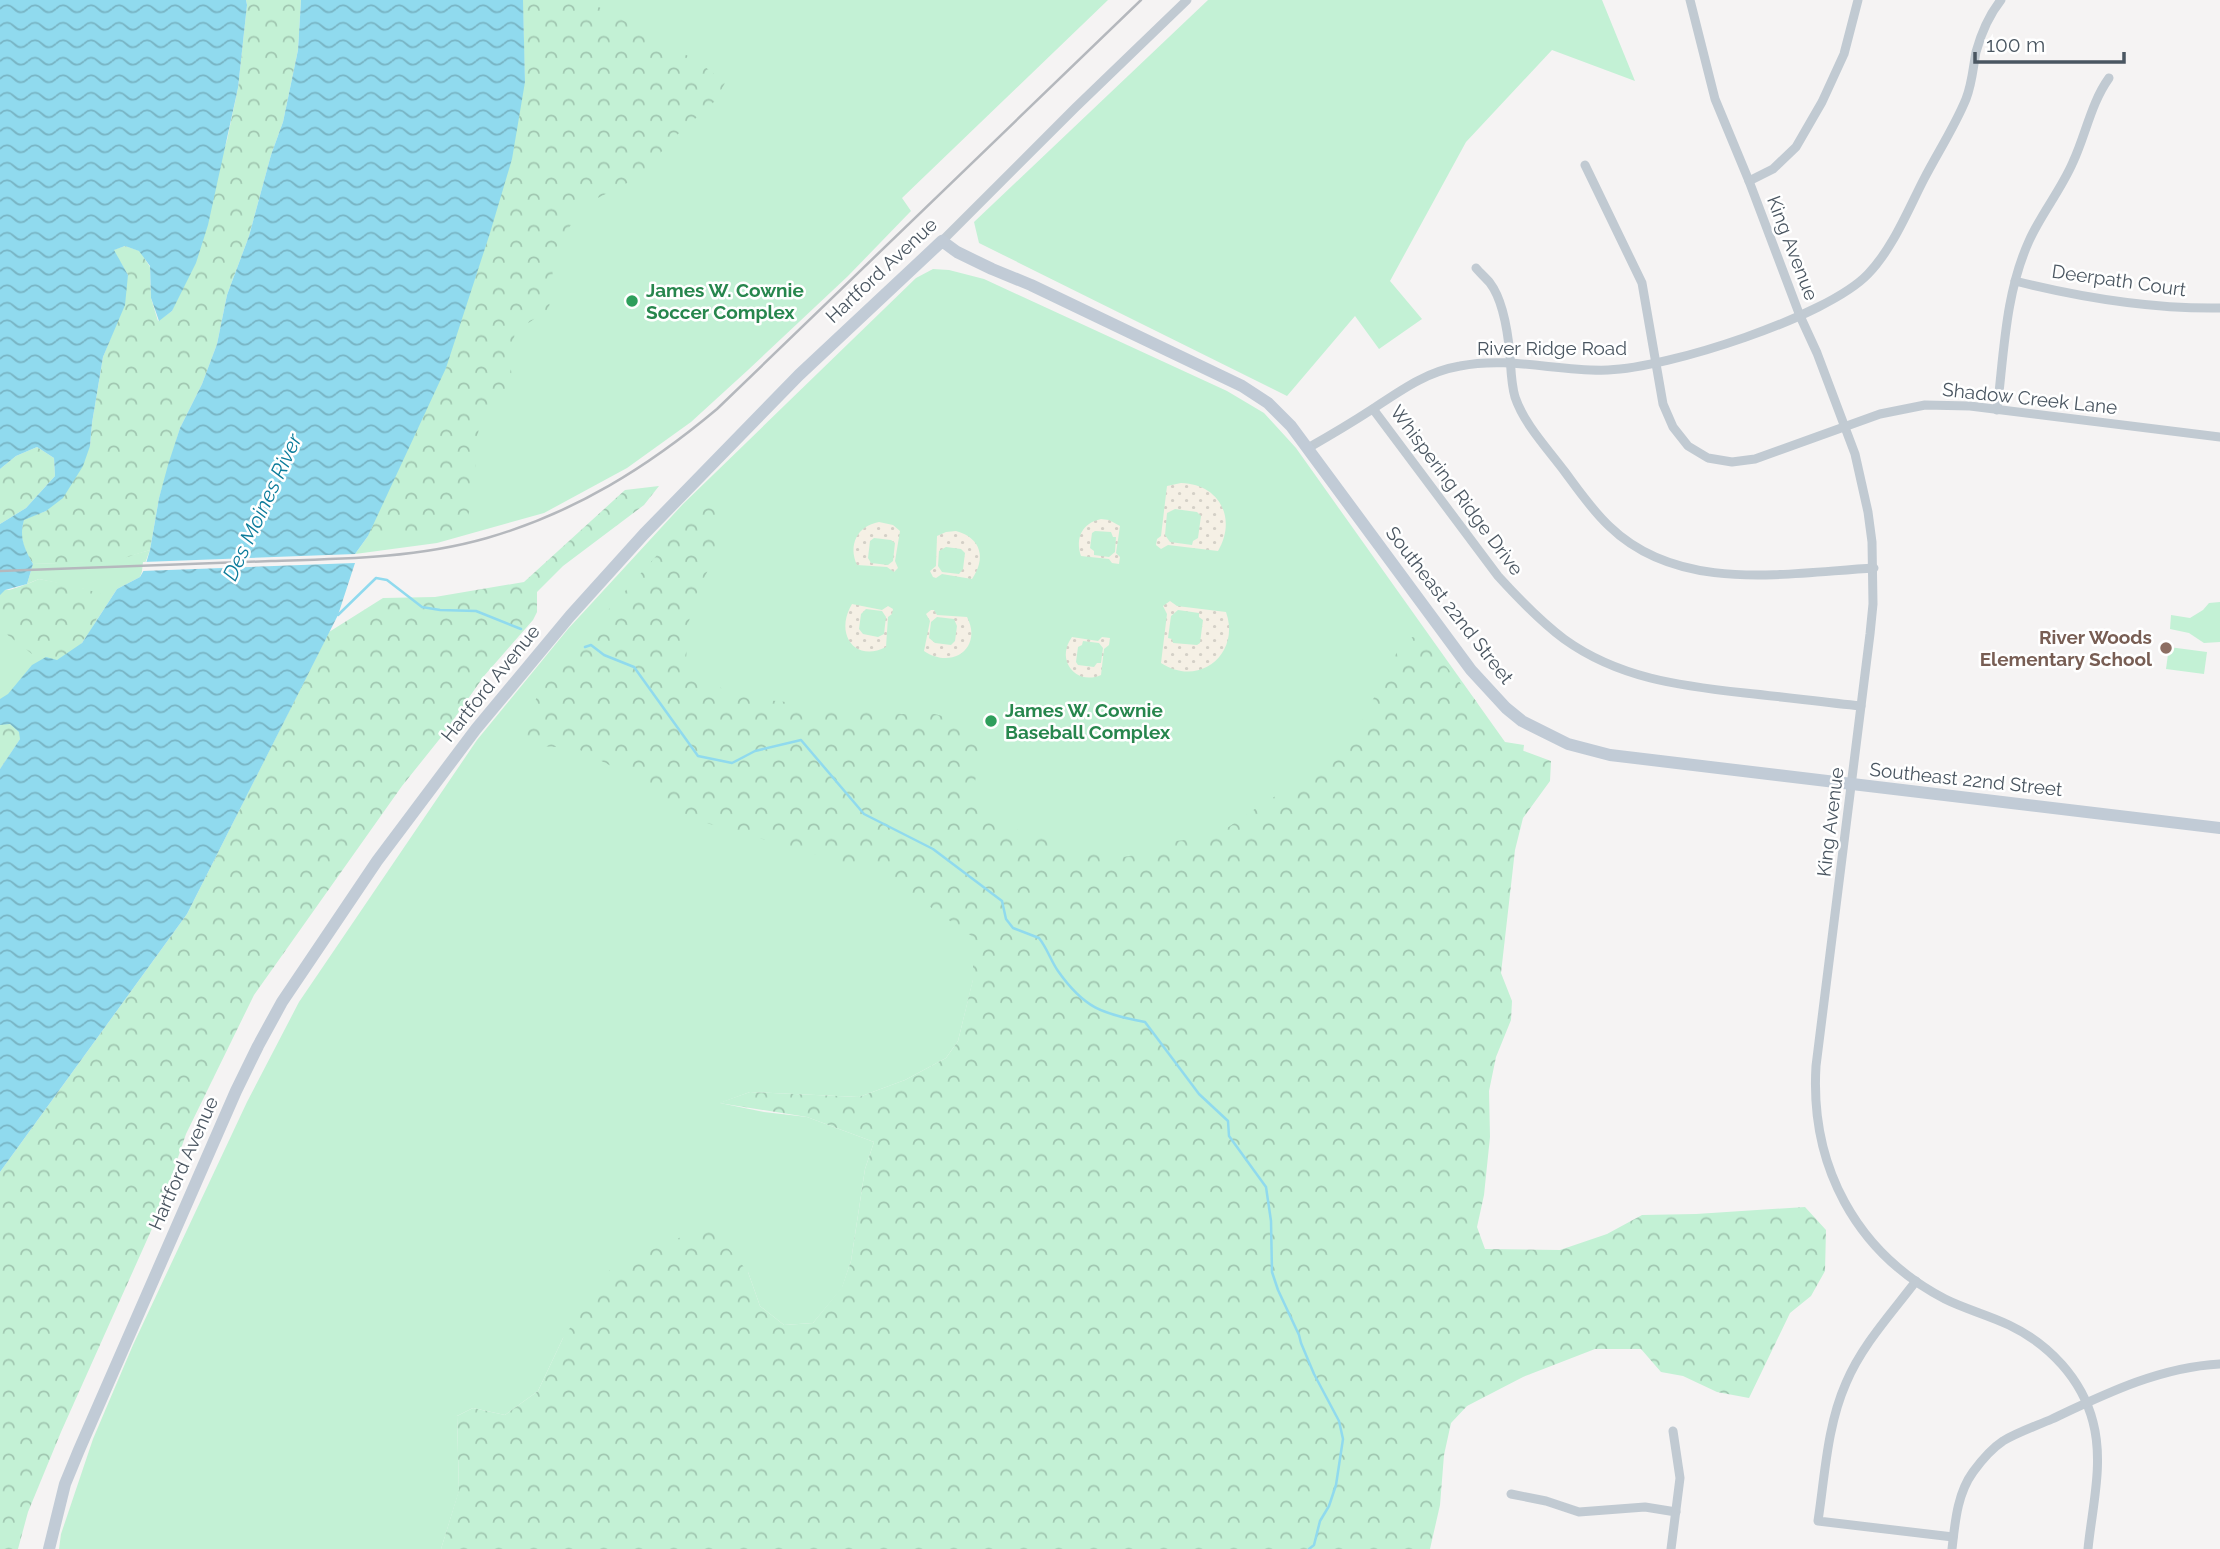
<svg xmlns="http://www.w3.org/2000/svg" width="2220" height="1549" viewBox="0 0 2220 1549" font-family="Raleway,sans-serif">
	<defs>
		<pattern id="forest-crowns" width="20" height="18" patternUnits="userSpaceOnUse" patternTransform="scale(1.75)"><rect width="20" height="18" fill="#c3f1d5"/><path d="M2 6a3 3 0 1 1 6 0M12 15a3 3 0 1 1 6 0" fill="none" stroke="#a0c6b0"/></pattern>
		<pattern id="sand-dots" width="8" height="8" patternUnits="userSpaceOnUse" patternTransform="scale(1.75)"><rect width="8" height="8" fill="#f5f0e5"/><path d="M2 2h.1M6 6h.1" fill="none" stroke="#d4d0c7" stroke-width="1.8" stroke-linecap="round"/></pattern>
		<pattern id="water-waves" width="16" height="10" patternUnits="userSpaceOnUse" patternTransform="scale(1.75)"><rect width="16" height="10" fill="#90daee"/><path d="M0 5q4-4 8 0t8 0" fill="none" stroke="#78b4c4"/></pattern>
	</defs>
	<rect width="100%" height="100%" fill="#f5f3f3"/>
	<!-- green -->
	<g fill="#c3f1d5">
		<path d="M523,0H1108L902,198L911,211L848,276L748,370L691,422L627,468L544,513L437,543L355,554L368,536L525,82Z"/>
		<path d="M1208,0H1602L1635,81L1552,50L1466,142L1390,281L1422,319L1379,349L1355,316L1287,396L979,243L974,222Z"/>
		<path d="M933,269L949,270L984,279L1227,391L1264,413L1296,448L1505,742L1524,745L1468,1188L985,959L974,939L973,980L958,1041L946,1058L905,1080L859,1097L750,1092L720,1103L764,1112L807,1117L874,1142L865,1169L851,1261L842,1288L813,1323L784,1325L760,1306L748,1272L563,1338L538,1391L505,1415L473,1408L457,1416L459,1491L441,1549H59L61,1534L93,1439L133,1345L247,1102L299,1002L477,740L568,629L683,504L916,278Z"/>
		<path d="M150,550L140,577L117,589L0,769V590L84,589L39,579L27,584L33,564L111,561Z"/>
		<path d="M2220,602V642L2204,643L2189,633L2170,629L2171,615L2190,618L2203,610L2209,603Z"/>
		<path d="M2169,647L2207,652L2204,674L2166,669Z"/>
	</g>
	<!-- forest -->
	<g fill="url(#forest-crowns)">
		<path d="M246,0H301L298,50L283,122L271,155L249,236L227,295L217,344L202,384L180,428L159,498L150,550L111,562L33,564C23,548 19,537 24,519L46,511L90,446L92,423L103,357L113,332L128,275L113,250L125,246L140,251L150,267L151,298L158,321L172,311L227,140L238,88L247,5Z"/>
		<path d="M523,0H586L699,62L725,83L715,101L678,134L637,178L584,205L555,249L549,309L515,332L510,362L513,386L479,424L472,502L464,529L374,541L368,536L446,368L512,159L525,82Z"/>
		<path d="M37,447L54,458L55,476L26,508L0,524V469L16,456Z"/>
		<path d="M659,486L644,505L563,566L537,592V612L533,620L484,676L442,736L402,786L254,995L186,1134L159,1213L61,1432L28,1512L18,1549H0V1172L187,914L329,632L383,598L435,597L524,582L625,490Z"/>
		<path d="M705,504L717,508L720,545L696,595L688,625L686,661L708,684L758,699L902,714H935L963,722L984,738L973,791L988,810L1018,830L1111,859L1141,854L1175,841L1214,837L1265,802L1320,771L1358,729L1399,648L1412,637L1423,640L1476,701L1494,740L1551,761L1550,781L1523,818L1515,850L1501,973L1512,1001L1511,1020L1496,1057L1489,1091L1490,1137L1484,1195L1477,1227L1485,1249L1560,1250L1607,1234L1642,1215L1696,1214L1805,1207L1826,1230L1825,1271L1811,1296L1790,1313L1749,1398L1717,1392L1683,1376L1661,1372L1641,1349H1595L1523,1377L1467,1406L1451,1423L1444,1455L1440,1505L1430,1549H441L459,1490L457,1416L473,1408L505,1415L538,1391L563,1338L612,1267L709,1225L748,1272L760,1306L784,1325L813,1323L842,1287L851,1261L865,1169L874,1142L807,1117L719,1103L750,1092L859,1097L905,1080L946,1058L958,1041L973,979V937L883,874L703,822L665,805L615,768L576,748L538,746L520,731L538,695L564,660L681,528Z"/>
		<path d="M39,579L76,586L104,595C95,631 87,640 57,660L32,654L0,629C0,581 0,597 39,579Z"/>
		<path d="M9,724L19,732L20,739L0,769V725Z"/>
	</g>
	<!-- sand -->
	<g fill="url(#sand-dots)" fill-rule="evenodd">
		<path d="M1181,483C1220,484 1237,519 1218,551L1168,545L1161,549L1156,545L1157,539L1161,536L1167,486ZM1175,509L1197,512L1201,516L1198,538L1193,541L1192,545L1170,542L1165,535L1167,513Z"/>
		<path d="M1101,519L1109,520L1120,526L1116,553L1120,557L1119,564L1112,563L1109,559L1081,556C1075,538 1082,523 1101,519ZM1095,531L1111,532L1113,537H1116L1115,552L1109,557L1094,555V551L1090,548L1092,533Z"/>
		<path d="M879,522L893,525L900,531L895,561L898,568L894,572L887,567L857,565C848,545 857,526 879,522ZM874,538L891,540L895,543L893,561L888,565L871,563L868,558L870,541Z"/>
		<path d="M956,531C982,538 986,559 972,579L942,574L936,578L933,577L930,571L936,566L937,536L946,532ZM946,547L961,549L965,553L963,569L959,574L942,572L938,566L939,551Z"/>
		<path d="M1170,601L1177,606L1226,612C1241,654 1199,688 1161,663L1167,614L1163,606ZM1178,610L1199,613V617L1203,620L1200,643L1197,645L1173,643L1172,639L1168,638L1171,616Z"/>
		<path d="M852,604L882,610L888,606L893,609L892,614L888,617L886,647C855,663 834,634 852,604ZM866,609L882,611L886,617L884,634L878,637L863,634L859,629L861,614Z"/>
		<path d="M931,610H934L937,615L967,617C983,648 952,670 924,651L930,621L926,614ZM937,617L954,619L957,626L955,641L951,645L935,643L929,638L931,622Z"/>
		<path d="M1072,637L1098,641L1102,637L1110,638L1109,645L1104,649L1101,675C1076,686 1055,660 1072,637ZM1083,641L1099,643L1103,648L1101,663H1097L1094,667L1078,665L1076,662L1078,647L1082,645Z"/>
	</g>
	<!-- water -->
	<g fill="url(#water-waves)">
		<path d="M0,0H246L247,5L238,88L208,225L196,263L172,311L159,321L151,298L150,266L139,251L125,246L114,250L128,275L125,305L103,357L92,423L90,446L83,466L63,498L46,511L24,520C19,537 24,548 33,564L27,584L5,590L0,595V524L26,508L55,476L54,458L37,447L16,456L0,469Z"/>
		<path d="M301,0H523L525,82L512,159L490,233L446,368L368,536L355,554V563L338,615L187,914L0,1172V769L20,739L19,732L10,724L0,725V699L8,694L32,665L46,657L57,660L82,643L117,589L140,577L144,570L150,550L159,498L168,465L180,428L202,384L217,344L227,295L249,236L271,155L283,122L298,50Z"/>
	</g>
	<!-- pier -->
	<path fill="#f5f3f3" d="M355,554V563L142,571L143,562Z"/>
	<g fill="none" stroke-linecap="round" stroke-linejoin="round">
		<!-- stream -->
		<g stroke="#90daee" stroke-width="2.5">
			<path d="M336,614L338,615L376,578L387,580L422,607L440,610L476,611L521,629"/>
			<path d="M585,647L591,645L604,655L634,667L698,756L732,763L755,751L801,740L864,814L933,849L1002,901L1006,919L1013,928L1039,938C1047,948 1051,961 1058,971C1084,1008 1102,1014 1145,1022L1199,1094L1228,1121L1229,1136L1266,1187L1271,1221L1272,1272L1278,1290L1299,1335L1301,1343L1314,1374L1339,1421L1343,1439L1336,1485L1329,1506L1320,1521L1314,1545L1309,1549"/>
		</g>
		<!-- street -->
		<g stroke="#c1cad2" stroke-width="9">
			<path d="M1690,0L1715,99L1749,181L1800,316L1817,353L1855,454L1868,512L1872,542L1873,604L1870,634L1816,1066C1810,1165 1855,1252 1945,1299C1965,1309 1988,1315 2009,1325C2049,1344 2082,1379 2093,1422C2104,1463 2092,1508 2088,1549"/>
			<path d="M1585,165L1642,283L1663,404L1673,427L1688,446L1708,458L1732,462L1755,459L1880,414L1925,405L1970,406L2220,437"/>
			<path d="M1749,181L1773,169L1796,147L1822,102L1844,54L1858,0"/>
			<path d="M942,241L1075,108L1187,0"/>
			<path d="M1476,268C1480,273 1486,278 1490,283C1503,300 1508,334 1510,355C1511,369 1511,383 1515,397C1524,424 1548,449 1565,472C1579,491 1592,510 1609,526C1679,594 1785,573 1874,568"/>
			<path d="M2015,281C2079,297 2154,309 2220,308"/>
			<path d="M1373,409L1498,576C1518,598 1540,621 1564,639C1618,678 1680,686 1745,693C1784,697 1822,702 1861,706"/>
			<path d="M1997,410C2004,354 2005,294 2029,241C2041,214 2061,190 2073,162C2086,134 2091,103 2109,78"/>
			<path d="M1308,448C1329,436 1351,423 1371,410C1400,391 1425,372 1460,366C1510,356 1559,372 1608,370C1668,368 1827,317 1868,274C1893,248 1908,210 1924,179C1938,152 1955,126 1966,99C1972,84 1973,68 1976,52C1981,34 1989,15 2001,0"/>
			<path d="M1916,1281C1891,1314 1862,1345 1846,1383C1827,1426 1825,1475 1818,1521L1953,1537"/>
			<path d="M1511,1494L1546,1501L1579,1512L1645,1507L1676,1512"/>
			<path d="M1671,1549L1680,1478L1673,1431"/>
			<path d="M1952,1549C1955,1523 1957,1494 1973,1472C1981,1461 1991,1449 2003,1441C2018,1432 2036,1426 2052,1419C2105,1394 2160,1367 2220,1364"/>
		</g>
		<!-- secondary -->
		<path stroke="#c1cbd6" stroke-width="12" d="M49,1549L65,1484L79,1450L236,1091L258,1046L282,1002L377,861L476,729L570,616L644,534L799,375L942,241L957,252L992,269L1031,285L1242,386L1268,403L1291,426L1471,670L1506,708L1522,721L1568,744L1610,755L2220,828"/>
		<!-- rail -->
		<path stroke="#b5b8bd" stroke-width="2.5" d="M0,571C90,567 181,565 271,561C344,559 417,558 487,538C574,513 648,467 717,409L1141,0"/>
	</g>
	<!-- markers -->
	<g fill="#2e9e5b" stroke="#fff" stroke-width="2.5">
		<circle cx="632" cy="301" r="7"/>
		<circle cx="991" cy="721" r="7"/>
	</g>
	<circle fill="#8d6e63" stroke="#fff" stroke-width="2.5" cx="2166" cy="648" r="7"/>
	<g text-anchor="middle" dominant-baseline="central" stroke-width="5" stroke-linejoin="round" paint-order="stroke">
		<!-- street labels -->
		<g font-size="19" fill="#4a5661" stroke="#fff">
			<text transform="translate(1793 248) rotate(69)">King Avenue</text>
			<text transform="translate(881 270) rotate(-43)">Hartford Avenue</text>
			<text transform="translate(2119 280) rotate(8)">Deerpath Court</text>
			<text x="1552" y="348">River Ridge Road</text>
			<text transform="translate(2030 398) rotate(6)">Shadow Creek Lane</text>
			<text transform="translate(1457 490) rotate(53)">Whispering Ridge Drive</text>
			<text transform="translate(1450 605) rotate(52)">Southeast 22nd Street</text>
			<text transform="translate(490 683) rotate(-51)">Hartford Avenue</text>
			<text transform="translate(1966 779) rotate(6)">Southeast 22nd Street</text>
			<text transform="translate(1830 822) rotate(-83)">King Avenue</text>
			<text transform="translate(183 1163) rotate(-66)">Hartford Avenue</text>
		</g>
		<!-- leisure labels -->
		<g font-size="19" font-weight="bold" fill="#27864d" stroke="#fff" text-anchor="start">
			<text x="646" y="290">James W. Cownie<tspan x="646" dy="22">Soccer Complex</tspan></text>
			<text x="1005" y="710">James W. Cownie<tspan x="1005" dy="22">Baseball Complex</tspan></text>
		</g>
		<!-- education labels -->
		<g font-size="19" font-weight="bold" fill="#785e54" stroke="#fff" text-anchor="end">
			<text x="2152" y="637">River Woods<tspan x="2152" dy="22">Elementary School</tspan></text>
		</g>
		<!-- water labels -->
		<g font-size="21" font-style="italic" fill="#0c7c9b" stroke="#fff">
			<text transform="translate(262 507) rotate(-65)">Des Moines River</text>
		</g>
	</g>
	<!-- scale -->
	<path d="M1975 52v10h149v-10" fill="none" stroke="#4a5661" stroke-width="3.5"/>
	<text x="1986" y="52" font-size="21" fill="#4a5661" stroke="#ffffff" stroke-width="5" paint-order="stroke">100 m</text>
</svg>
